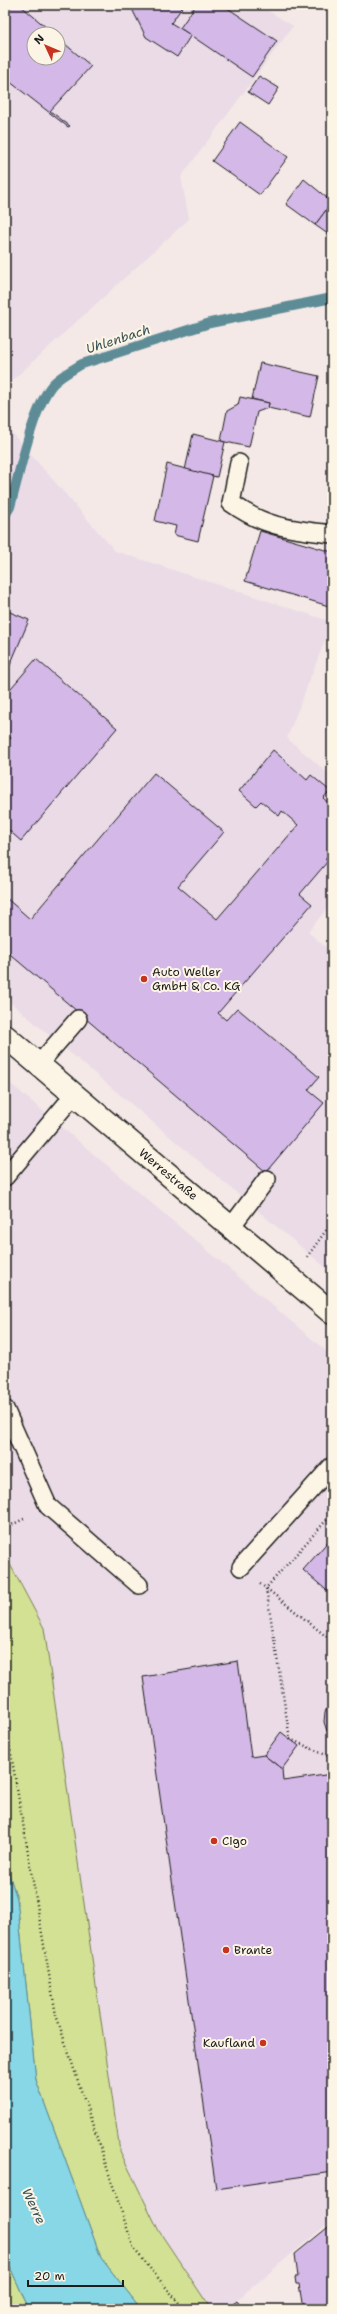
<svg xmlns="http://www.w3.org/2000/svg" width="337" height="2314" viewBox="0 0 337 2314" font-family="'Shantell Sans',sans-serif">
	<rect width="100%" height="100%" fill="#f4e9e6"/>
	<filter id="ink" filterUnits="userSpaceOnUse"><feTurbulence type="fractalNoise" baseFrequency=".025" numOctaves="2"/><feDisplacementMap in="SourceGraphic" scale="8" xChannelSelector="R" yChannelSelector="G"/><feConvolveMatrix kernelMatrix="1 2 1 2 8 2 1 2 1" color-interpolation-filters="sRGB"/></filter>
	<g filter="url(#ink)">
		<!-- built -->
		<g fill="#eadbe7" fill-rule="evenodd">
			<path d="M5,5H259L293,26L181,177L189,219L5,387ZM34,34H58V58H34Z"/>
			<path d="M5,425L115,551L332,622L287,738L332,777V902L308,932L332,953V1273L5,998Z"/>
			<path d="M5,1079L332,1356V2220L226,2309H211L159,2231L120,2151L44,1628L5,1555Z"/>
		</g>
		<!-- green -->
		<g fill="#d2e194" stroke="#777e58">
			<path d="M5,1555L44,1628L120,2151L159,2231L211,2309H141L101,2258L36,2080L17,1899L5,1862Z"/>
			<path d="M5,2256L29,2309H5Z"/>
		</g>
		<!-- water -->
		<path fill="#88d7e7" stroke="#5d8c96" d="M5,1862L17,1899L36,2080L101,2258L141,2309H29L5,2256Z"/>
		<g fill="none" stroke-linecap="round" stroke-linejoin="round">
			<!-- stream -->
			<path stroke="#5d8c96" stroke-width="10" d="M5,515L10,507C19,475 32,410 52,385C60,376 72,370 82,364L210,323L332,298"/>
		</g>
		<!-- building -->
		<g fill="#d4b9e8" stroke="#1c1c1c">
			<path d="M5,5H20L54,34H34V58H58V38L91,66L50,111L70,126L68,127L5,78Z"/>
			<path d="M137,5H184L171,23L191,35L177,57L146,37L133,11Z"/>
			<path d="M196,5H223L277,41L252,77L180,28Z"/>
			<path d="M259,76L279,88L268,105L248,92Z"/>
			<path d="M240,122L288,157L260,195L212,161Z"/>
			<path d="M304,179L332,202L315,225L286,204Z"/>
			<path d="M332,190V237L315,225L332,202L326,198Z"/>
			<path d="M260,363L319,376L310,417L268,408L269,403L252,399Z"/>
			<path d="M240,397L269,403L268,408L257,412L249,447L221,441L227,411L238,405Z"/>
			<path d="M193,434L225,442L217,477L185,470Z"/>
			<path d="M167,464L213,476L198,541L174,535L176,526L155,521Z"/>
			<path d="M260,531L332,552V607L245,581Z"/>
			<path d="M5,610L29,620L8,670L6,669L8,666L5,665Z"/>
			<path d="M36,659L117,728L21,841L5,827V744L11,738L5,733V695Z"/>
			<path d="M273,750L307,780L311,775L330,791L323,798L332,806V850L325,859L328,861L300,894L312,904L218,1013L226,1020L237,1008L319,1077L308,1090L324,1103L266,1172L5,950V897L30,919L154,773L224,832L178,886L217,919L298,825L282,811L279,816L261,801L256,806L239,791Z"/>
			<path d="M332,1537V1595L303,1570Z"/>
			<path d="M238,1661L251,1757L264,1755L282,1769L283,1781L332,1774V2172L216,2189L143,1677Z"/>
			<path d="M332,1699V1748H331L329,1731H327L324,1722L325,1712Z"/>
			<path d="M281,1732L299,1746L282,1769L264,1755Z"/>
			<path d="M332,2224V2307L303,2309L299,2284H296L295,2277H298L295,2254Z"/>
			<path d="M237,2301L243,2309H226Z"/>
		</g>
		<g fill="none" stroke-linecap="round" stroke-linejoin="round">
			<!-- lane casing -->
			<g stroke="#1c1c1c" stroke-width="20">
				<g id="lane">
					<path d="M239,463L231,503C266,528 291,529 332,534"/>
					<path d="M38,1065L78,1019"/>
					<path d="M5,1177L74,1095"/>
					<path d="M231,1227L267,1179"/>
					<path d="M5,1409L48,1506L139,1585"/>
					<path d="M241,1567L332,1466"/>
				</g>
			</g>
			<!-- secondary casing -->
			<g stroke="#1c1c1c" stroke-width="25">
				<g id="secondary">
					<path id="s1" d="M5,1036L332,1313"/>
				</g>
			</g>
			<!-- path -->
			<g stroke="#1c1c1c" stroke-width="2.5" stroke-dasharray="1 3" stroke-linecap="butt">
				<path d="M307,1257L332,1222"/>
				<path d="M332,1514L266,1588L332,1641"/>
				<path d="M5,1528L26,1518"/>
				<path d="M260,1584L266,1588L290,1739L328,1756L332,1755"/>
				<path d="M5,1719L56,2015L134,2249L184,2309"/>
			</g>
			<!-- lane -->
			<use href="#lane" stroke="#fcf5e5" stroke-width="17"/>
			<!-- secondary -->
			<use href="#secondary" stroke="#fcf5e5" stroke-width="22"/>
		</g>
	</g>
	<!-- markers -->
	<g fill="#c8321e" stroke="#fcf5e5" stroke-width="1.5">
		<circle cx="144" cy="979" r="4"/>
		<circle cx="214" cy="1841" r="4"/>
		<circle cx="226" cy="1950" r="4"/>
		<circle cx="263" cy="2043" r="4"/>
	</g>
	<g text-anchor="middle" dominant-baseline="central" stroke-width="4" stroke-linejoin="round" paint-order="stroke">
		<!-- poi labels -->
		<g font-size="12" fill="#1c1c1c" stroke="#fcf5e5" text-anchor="start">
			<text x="152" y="972">Auto Weller<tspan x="152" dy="14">GmbH &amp; Co. KG</tspan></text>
			<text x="222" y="1841">Cigo</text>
			<text x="234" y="1950">Brante</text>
			<text x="255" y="2043" text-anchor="end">Kaufland</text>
		</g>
		<!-- street labels -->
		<g font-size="12" fill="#1c1c1c" stroke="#fcf5e5">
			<text stroke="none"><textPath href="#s1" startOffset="214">Werrestraße</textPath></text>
		</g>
		<!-- water labels -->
		<g font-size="13" font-style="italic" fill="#3c5459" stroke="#fcf5e5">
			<text transform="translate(118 339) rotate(-18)">Uhlenbach</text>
			<text transform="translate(34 2206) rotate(65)">Werre</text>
		</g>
	</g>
	<!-- margin -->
	<rect width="337" height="2314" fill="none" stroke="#fcf5e5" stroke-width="20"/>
	<rect x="10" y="10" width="317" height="2294" fill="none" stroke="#1c1c1c" stroke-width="1.5" filter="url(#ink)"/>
	<!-- north arrow -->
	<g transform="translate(46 46) rotate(314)"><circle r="19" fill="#fcf5e5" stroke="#a29e95"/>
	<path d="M0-3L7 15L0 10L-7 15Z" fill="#c8321e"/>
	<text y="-6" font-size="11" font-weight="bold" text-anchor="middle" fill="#1c1c1c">N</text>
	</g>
	<!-- scale -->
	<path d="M28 2280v6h95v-6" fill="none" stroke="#1c1c1c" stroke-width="2"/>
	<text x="34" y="2280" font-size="12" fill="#1c1c1c" stroke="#fcf5e5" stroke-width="3" paint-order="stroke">20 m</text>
</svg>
